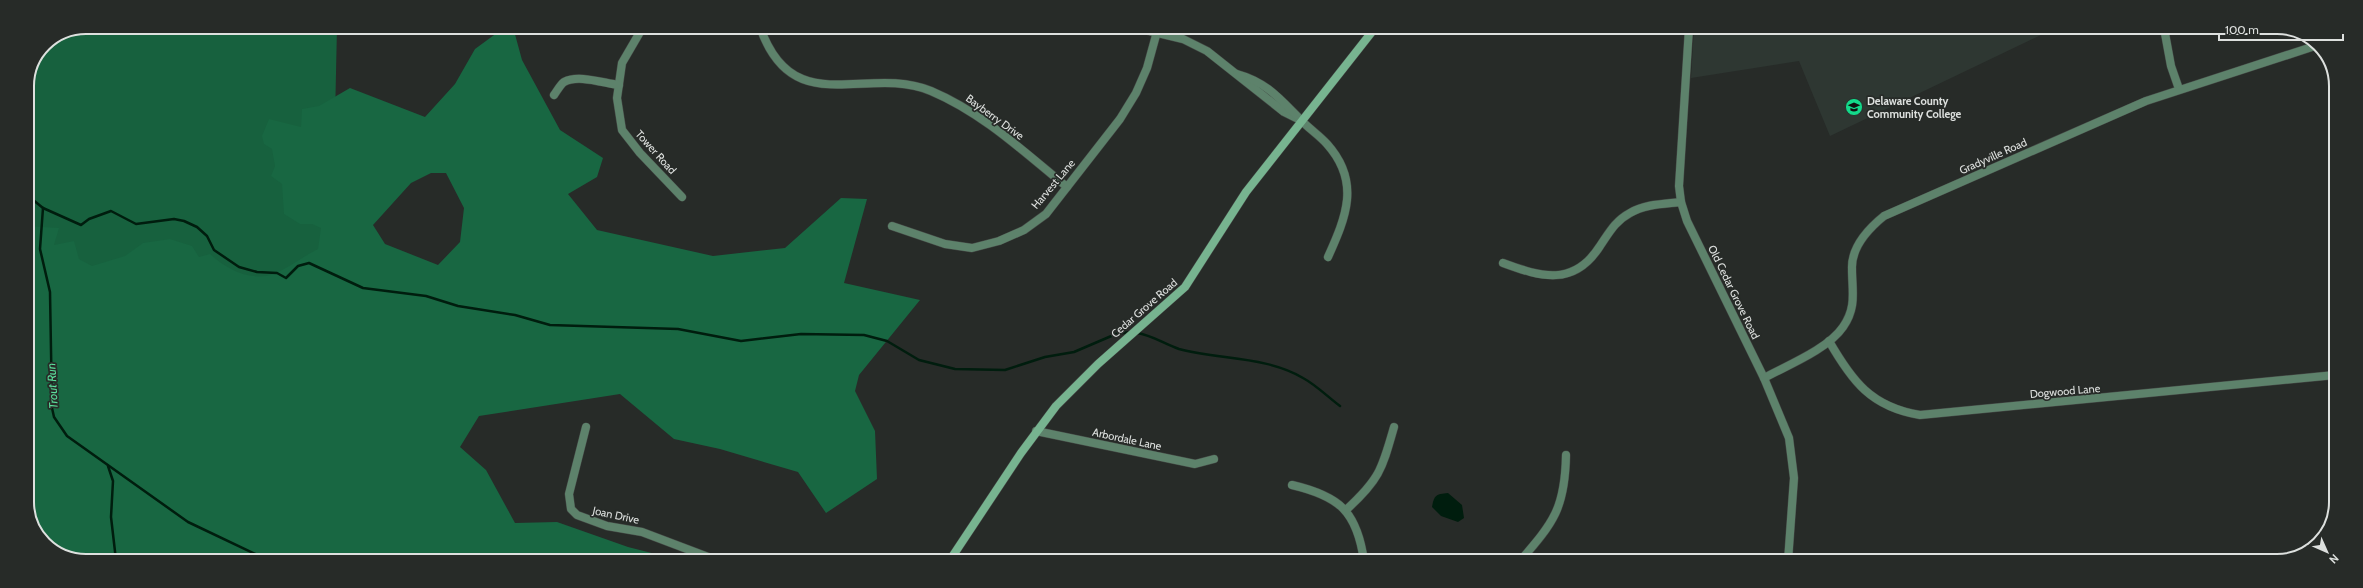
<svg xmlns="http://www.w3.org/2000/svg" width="2363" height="588" viewBox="0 0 2363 588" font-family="Cabin,sans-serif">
	<rect width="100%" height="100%" fill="#272b28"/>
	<!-- built -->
	<path fill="#2e3732" d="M1694,28H2049L2041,35L1830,136L1799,61L1691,78Z"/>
	<!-- green -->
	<path fill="#17613e" d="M86,27H337L331,301L27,409V86L44,44Z"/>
	<!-- forest -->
	<path fill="#186742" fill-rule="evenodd" d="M505,27H513L522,60L560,130L603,158L597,177L568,194L597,230L713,256L785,248L841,198L867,199L844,283L920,300L859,375L855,391L875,431L877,479L826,513L798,472L720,449L674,439L620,394L479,416L460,447L486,470L515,523L557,522L628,547L679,560H74L42,541L27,509V501L31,500V482L27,478V226L59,228L54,245L74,241L79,259L92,266L125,256L143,243L170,239L192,246L199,257L210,254C224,267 245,279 266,276C281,274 303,256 318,249L321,228L312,224H300L284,214L282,184L271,176L275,166L272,149L264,144L262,136L269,119L301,127L302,109L319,106L350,88L425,117L455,84L475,49ZM431,173H446L464,208L460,242L438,265L385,244L373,225L411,183Z"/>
	<!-- water -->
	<path fill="#001d0e" d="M1448,493L1462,505L1464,518L1458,522L1441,516L1432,507C1434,495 1436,494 1448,493Z"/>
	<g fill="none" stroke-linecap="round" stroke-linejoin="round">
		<!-- stream -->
		<g stroke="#001d0e" stroke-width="2.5">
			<path d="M27,195L43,208L81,225L89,219L111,211L136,224L174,219L184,221L197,227L207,236L214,250L239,267L257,272L277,273L286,278L298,266L309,263L363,288L426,296L458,306L515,315L550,325L678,329L741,341L801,334L864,335L887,341L919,360L955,369L1005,370L1045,357L1074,352L1116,334L1130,332"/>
			<path d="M43,208L40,249L50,292L52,408L54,417L67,436L188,522L268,560"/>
			<path d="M1137,333C1152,335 1164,344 1179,349C1219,360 1266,356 1303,378C1316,385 1328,397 1340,406"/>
			<path d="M108,466L113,481L111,517L116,560"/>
		</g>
		<!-- street casing -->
		<g stroke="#444845" stroke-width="9">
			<g id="street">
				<path d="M643,27L622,63L617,98L622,130L640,153L682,197"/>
				<path d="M760,27C793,122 866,64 931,91C983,113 1024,152 1067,187"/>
				<path d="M1137,28L1183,39L1207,51L1284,112L1296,118"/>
				<path d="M1689,28L1679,186L1681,202L1687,221L1764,378L1789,438L1794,478L1788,561"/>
				<path d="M2164,28L2171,66L2179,89"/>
				<path d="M1237,74C1266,82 1279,98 1300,119C1308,128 1319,135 1327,144C1361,182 1346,217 1328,257"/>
				<path d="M554,95C557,91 560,85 564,82C578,74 603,83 619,85"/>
				<path d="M892,226L945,244L972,248L999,241L1024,230L1046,214L1120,119L1136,93L1147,68L1158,28"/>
				<path d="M1503,263C1541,277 1574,287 1600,246C1609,233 1615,221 1630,213C1645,204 1664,204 1681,202"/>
				<path d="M1829,341C1852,381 1871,407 1920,415L2335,375"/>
				<path d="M1764,378C1788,365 1828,349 1843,327C1857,307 1852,291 1852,269C1851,247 1868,229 1884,216L2146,101L2318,45"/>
				<path d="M586,427L569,494L571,509L577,515L607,526L642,532L716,560"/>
				<path d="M1036,431L1195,464L1214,459"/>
				<path d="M1292,485C1339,496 1357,511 1364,561"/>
				<path d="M1346,510C1380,479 1382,469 1394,427"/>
				<path d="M1520,561C1554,522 1565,508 1566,455"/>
			</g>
		</g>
		<!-- secondary casing -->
		<g stroke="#444845" stroke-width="9">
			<path id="secondary" d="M950,560L1021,453L1056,406L1098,364L1185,287L1246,192L1375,28"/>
		</g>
		<!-- street -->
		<use href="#street" stroke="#5d826b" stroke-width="8"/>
		<!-- secondary -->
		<use href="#secondary" stroke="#77b490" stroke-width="8"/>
	</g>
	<!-- icons -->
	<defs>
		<g id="university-disc" transform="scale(0.9)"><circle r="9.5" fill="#13d98a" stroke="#272b28"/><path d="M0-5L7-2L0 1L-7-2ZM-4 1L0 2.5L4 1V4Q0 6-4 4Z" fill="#111"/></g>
	</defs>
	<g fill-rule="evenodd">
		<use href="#university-disc" x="1854" y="107"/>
	</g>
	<g text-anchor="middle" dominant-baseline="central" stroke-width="3.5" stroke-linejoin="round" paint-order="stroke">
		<!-- poi labels -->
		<g font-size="11" font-weight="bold" fill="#dde0de" stroke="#272b28" text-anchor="start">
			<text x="1867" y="101">Delaware County<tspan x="1867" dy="13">Community College</tspan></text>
		</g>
		<!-- street labels -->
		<g font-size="11" fill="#dde0de" stroke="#272b28">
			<text transform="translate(995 117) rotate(36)">Bayberry Drive</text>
			<text transform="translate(656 152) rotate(48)">Tower Road</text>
			<text transform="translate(1993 156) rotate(-24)">Gradyville Road</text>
			<text transform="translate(1053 184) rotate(-50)">Harvest Lane</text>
			<text transform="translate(1734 292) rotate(64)">Old Cedar Grove Road</text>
			<text transform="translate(1144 308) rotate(-41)">Cedar Grove Road</text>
			<text transform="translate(2065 391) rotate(-5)">Dogwood Lane</text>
			<text transform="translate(1127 439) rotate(12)">Arbordale Lane</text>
			<text transform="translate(616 515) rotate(12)">Joan Drive</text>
		</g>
		<!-- water labels -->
		<g font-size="12" font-style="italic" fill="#5add9a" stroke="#272b28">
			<text transform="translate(52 386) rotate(-93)">Trout Run</text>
		</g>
	</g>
	<!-- crop -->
	<path d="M0 0H2363V588H0ZM86 34H2277A52 52 0 0 1 2329 86V502A52 52 0 0 1 2277 554H86A52 52 0 0 1 34 502V86A52 52 0 0 1 86 34Z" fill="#272b28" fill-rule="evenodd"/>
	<path fill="none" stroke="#dde0de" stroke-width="2" d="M86 34H2277A52 52 0 0 1 2329 86V502A52 52 0 0 1 2277 554H86A52 52 0 0 1 34 502V86A52 52 0 0 1 86 34Z"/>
	<!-- north arrow -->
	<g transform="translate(2327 552) rotate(135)" stroke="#272b28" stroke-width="3" paint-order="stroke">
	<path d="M0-3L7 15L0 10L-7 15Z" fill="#dde0de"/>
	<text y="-6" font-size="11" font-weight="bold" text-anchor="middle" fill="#dde0de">N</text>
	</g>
	<!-- scale -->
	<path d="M2219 34v6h124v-6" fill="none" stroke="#dde0de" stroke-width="2"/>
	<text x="2225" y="34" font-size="12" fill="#dde0de" stroke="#272b28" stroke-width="3" paint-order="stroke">100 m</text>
</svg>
